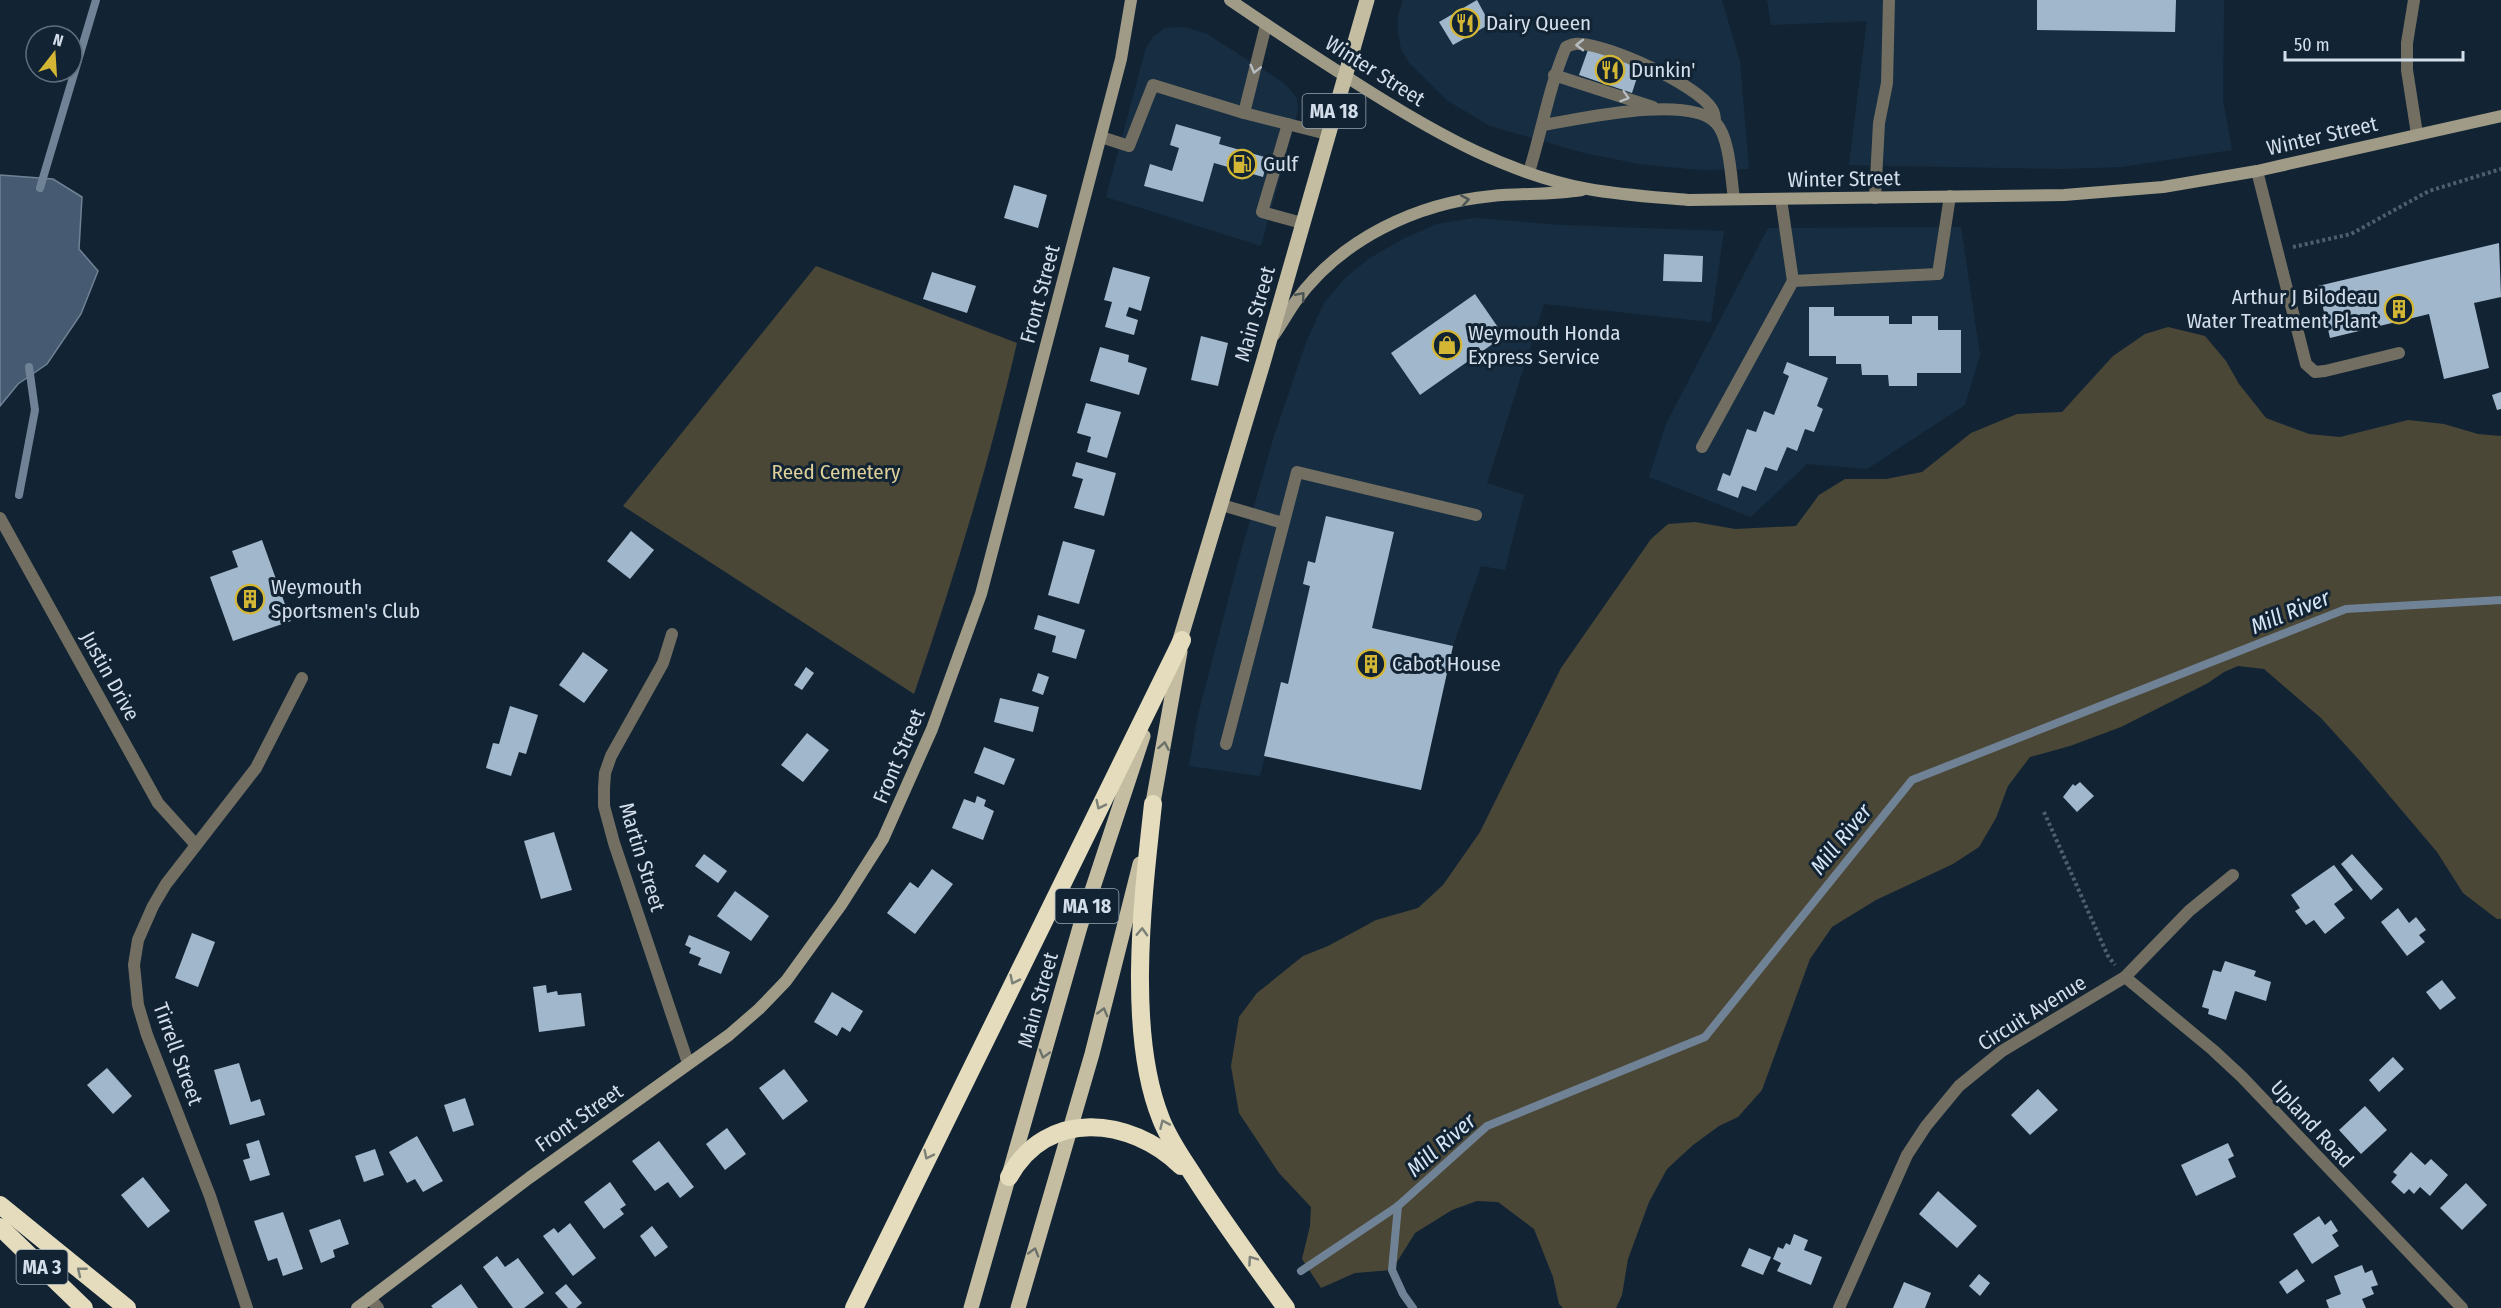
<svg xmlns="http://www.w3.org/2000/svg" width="2501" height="1308" viewBox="0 0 2501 1308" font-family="'Fira Sans Condensed',sans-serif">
	<rect width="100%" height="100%" fill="#122434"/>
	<!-- built -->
	<g fill="#172e42">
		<path d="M1403,0H1722L1740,62L1749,169L1700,170L1639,164L1584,153L1490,126L1448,101L1409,63L1401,49L1398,31V16Z"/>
		<path d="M1767,0H2224L2223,100L2232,150L2122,167L2060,169L1849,165L1867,21L1771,25Z"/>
		<path d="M1184,27L1207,34L1284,83L1297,98L1298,110L1261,246L1106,197L1146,48L1153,37L1165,28Z"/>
		<path d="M1474,218L1560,225L1724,231L1711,322L1544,304L1487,483L1524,495L1505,570L1481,566L1453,646L1421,790L1265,756L1260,776L1189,766L1198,715L1237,566L1274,436L1307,340L1324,303L1346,277L1370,258L1403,239L1437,224Z"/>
		<path d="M1961,227L1980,355L1965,405L1867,469L1807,464L1751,517L1649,477L1666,424L1768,228Z"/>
	</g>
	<!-- green -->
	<g fill="#4b4737">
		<path d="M816,266L1017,343C989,463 954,578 914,694L623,506Z"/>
		<path d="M2168,327L2205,336L2226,361L2239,384L2266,418L2309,434L2340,437L2408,420L2444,424L2478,434L2501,436V919H2497L2463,893L2437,852L2360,761L2321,718L2264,669L2238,666L2224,672L2208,683L2121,727L2070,746L2030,757L2008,786L1996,818L1979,847L1953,864L1876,900L1832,927L1810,959L1762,1090L1738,1117L1719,1126L1693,1145L1667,1169L1649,1202L1628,1259L1622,1295L1616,1308H1563L1559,1304L1553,1277L1534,1229L1498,1202L1477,1201L1452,1210L1415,1233L1392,1270L1355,1273L1321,1288L1302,1259L1310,1226L1311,1207L1279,1173L1239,1113L1231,1066L1239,1017L1257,993L1303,956L1328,946L1376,920L1418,908L1443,885L1480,832L1561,668L1651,539L1668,524L1695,522L1735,529L1796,526L1819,495L1845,479H1886L1922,472L1971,433L2017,414L2062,412L2113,356L2145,334Z"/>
	</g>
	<!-- water -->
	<path fill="#465b71" stroke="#708295" stroke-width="1.5" d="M0,175L53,179L82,197L79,249L98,271L81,314L47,364L18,384L0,406Z"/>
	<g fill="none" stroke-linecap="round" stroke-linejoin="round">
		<!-- stream -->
		<g stroke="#708295" stroke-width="8">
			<path d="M40,188L96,0"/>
			<path d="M19,495L35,410L29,367"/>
			<path d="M1398,1206L1392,1270L1403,1294L1413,1308"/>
			<path d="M1301,1271L1398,1206L1487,1126L1705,1037L1912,780L2346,609L2501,600"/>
		</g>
	</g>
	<!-- building -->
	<g fill="#a1b7cc">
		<path d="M1477,0L1490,24L1453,45L1439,22Z"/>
		<path d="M2037,0H2176L2175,32L2037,30Z"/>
		<path d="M1589,47L1641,65L1632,93L1579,75Z"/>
		<path d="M1176,124L1221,137L1219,144L1268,158L1263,177L1214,163L1203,202L1144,186L1150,164L1172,171L1179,148L1170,145Z"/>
		<path d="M1014,185L1047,195L1038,228L1004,218Z"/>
		<path d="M2499,243L2501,297L2474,303L2489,368L2444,379L2429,314L2330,338L2318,286Z"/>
		<path d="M1664,254L1703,256L1702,282L1663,281Z"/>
		<path d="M1113,267L1150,277L1141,311L1129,307L1126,316L1138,320L1134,335L1105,327L1112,302L1104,300Z"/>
		<path d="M932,272L976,286L967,313L923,299Z"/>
		<path d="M1475,294L1504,336L1420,395L1391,353Z"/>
		<path d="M1809,307H1834V316H1889V324H1912V316H1938V330H1961V373H1917V386H1889L1888,375H1862L1861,364H1836V356H1809Z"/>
		<path d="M1201,336L1228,343L1218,386L1191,380Z"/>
		<path d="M1100,347L1129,355L1128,362L1147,368L1139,395L1090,381Z"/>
		<path d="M1787,362L1828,378L1817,406L1823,409L1814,432L1805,429L1797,451L1787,447L1777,471L1765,467L1756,491L1742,486L1738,498L1717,490L1723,473L1730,476L1747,429L1756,432L1764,411L1774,415L1789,376L1783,373Z"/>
		<path d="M2501,392V409L2497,410L2492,395Z"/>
		<path d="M1086,403L1121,412L1107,458L1087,452L1091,437L1077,433Z"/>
		<path d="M1076,462L1116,473L1104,516L1074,508L1083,479L1072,476Z"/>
		<path d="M1326,516L1394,532L1372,628L1453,646L1421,790L1264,756L1281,682L1288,684L1310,586L1303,584L1308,561L1315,563Z"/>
		<path d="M631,531L654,550L630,579L607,561Z"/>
		<path d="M262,540L291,621L233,641L210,577L238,567L232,551Z"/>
		<path d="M1063,541L1095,550L1079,604L1048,595Z"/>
		<path d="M1038,615L1085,630L1076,659L1052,652L1056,636L1034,629Z"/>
		<path d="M583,652L608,670L584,703L559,685Z"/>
		<path d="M806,667L814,673L802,690L794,685Z"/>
		<path d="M1038,673L1049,677L1043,695L1032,691Z"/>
		<path d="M1000,698L1039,707L1033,732L994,722Z"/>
		<path d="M510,706L538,715L526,754L519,752L511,776L486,768L493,743L499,744Z"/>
		<path d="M807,733L829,750L803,782L781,765Z"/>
		<path d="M984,747L1015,759L1004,785L974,773Z"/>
		<path d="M2080,782L2094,796L2077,812L2063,797L2073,784L2075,786Z"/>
		<path d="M977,796L986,800L984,806L994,811L983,840L952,828L964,799L975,803Z"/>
		<path d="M554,832L572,890L541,899L524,841Z"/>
		<path d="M704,854L727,871L718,883L695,866Z"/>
		<path d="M2352,854L2383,889L2371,900L2341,864Z"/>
		<path d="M2334,865L2353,890L2334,904L2345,918L2325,934L2314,920L2306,925L2295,911L2300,908L2291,895Z"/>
		<path d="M932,869L953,884L915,934L887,913L910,882L918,888Z"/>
		<path d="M735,891L769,916L751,941L717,916Z"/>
		<path d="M2398,908L2409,923L2416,917L2426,930L2419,935L2425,942L2407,956L2381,922Z"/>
		<path d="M192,933L215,942L198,987L175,978Z"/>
		<path d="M689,935L730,952L721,974L698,965L701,958L689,953L691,948L685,945Z"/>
		<path d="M2225,961L2256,971L2254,976L2271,982L2266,1001L2235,991L2226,1020L2208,1014L2209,1009L2202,1007L2213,970L2221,972Z"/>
		<path d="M2442,980L2456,998L2440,1010L2426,992Z"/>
		<path d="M546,985L547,993L557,991L558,995L581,993L585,1026L539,1032L533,987Z"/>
		<path d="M832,992L863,1011L850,1032L842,1027L837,1036L814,1022Z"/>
		<path d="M2393,1057L2404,1069L2379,1092L2369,1080Z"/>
		<path d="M239,1063L251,1102L260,1099L265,1115L230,1125L214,1070Z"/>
		<path d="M107,1068L132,1096L113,1114L87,1085Z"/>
		<path d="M784,1069L808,1101L783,1120L759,1088Z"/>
		<path d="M2038,1089L2058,1110L2030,1135L2011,1115Z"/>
		<path d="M465,1098L474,1125L453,1132L444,1105Z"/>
		<path d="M2365,1106L2387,1130L2361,1154L2339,1130Z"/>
		<path d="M727,1128L746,1154L725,1170L706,1144Z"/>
		<path d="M417,1136L443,1181L423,1192L415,1179L407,1183L389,1152Z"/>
		<path d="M259,1140L270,1175L250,1181L243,1160L250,1158L246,1144Z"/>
		<path d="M659,1141L694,1187L680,1198L668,1182L655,1191L632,1161Z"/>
		<path d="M2228,1143L2234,1156L2228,1159L2236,1177L2196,1196L2181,1165Z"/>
		<path d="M375,1149L384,1175L364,1182L355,1156Z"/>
		<path d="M2411,1152L2425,1165L2431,1159L2448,1175L2430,1196L2420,1187L2414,1194L2409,1189L2404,1194L2391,1182L2397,1175L2393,1172Z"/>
		<path d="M143,1177L170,1211L148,1228L121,1195Z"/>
		<path d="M610,1182L626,1205L620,1209L624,1214L604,1229L584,1202Z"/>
		<path d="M2466,1183L2487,1205L2462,1230L2440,1208Z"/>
		<path d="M1938,1191L1977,1226L1957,1248L1919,1214Z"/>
		<path d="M283,1212L303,1269L283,1276L277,1258L268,1261L254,1221Z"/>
		<path d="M2319,1216L2325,1225L2331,1220L2338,1231L2332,1235L2339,1246L2312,1264L2293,1234Z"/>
		<path d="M340,1219L349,1244L333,1250L335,1257L321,1263L309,1230Z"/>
		<path d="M570,1223L596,1258L573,1276L543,1236L554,1228L558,1233Z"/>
		<path d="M652,1226L668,1247L655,1257L640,1236Z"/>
		<path d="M1794,1234L1808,1240L1804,1250L1822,1257L1811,1285L1777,1271L1781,1263L1773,1259L1778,1247L1783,1249L1786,1243L1790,1245Z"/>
		<path d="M1749,1248L1771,1257L1763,1275L1741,1266Z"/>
		<path d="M497,1256L505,1267L518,1258L544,1293L524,1308H513L483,1267Z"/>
		<path d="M2362,1265L2365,1273L2372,1270L2378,1285L2371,1287L2374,1294L2362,1299L2366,1308H2329L2326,1300L2341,1294L2334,1276Z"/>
		<path d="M2297,1269L2305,1281L2287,1294L2279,1282Z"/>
		<path d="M1979,1274L1990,1283L1980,1296L1969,1286Z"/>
		<path d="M1904,1282L1931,1293L1925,1308H1893Z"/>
		<path d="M461,1284L478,1308H433L431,1306Z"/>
		<path d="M566,1284L582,1303L576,1308H568L555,1293Z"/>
	</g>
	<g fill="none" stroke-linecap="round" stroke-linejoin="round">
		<!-- path -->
		<g stroke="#505f6e" stroke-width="4" stroke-dasharray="3 3" stroke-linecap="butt">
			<path d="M2293,247L2351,234L2429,191L2501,169"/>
			<path d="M2044,812L2108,956L2115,965"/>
		</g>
		<!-- lane -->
		<g stroke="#726f62" stroke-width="12">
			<path d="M2414,0L2407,43V70L2417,134"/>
			<path d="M1554,75L1653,107"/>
			<path d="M1244,113L1266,25"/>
			<path d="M1288,124L1262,212L1302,223"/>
			<path d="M1543,125C1580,119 1689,94 1716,123C1730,138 1731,179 1734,199"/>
			<path d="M1101,137L1129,146L1153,85L1244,113L1327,134"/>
			<path d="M2257,171L2306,364L2315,372L2325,371L2399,353"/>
			<path d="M1529,172C1542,130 1549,87 1566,47C1570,45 1575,43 1580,44C1609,45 1696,84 1712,109C1714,112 1715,118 1715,122"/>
			<path d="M1875,198L1879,123L1887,83L1889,0"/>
			<path d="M1781,199L1793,281"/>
			<path d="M1702,447L1793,281L1938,274L1950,196"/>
			<path d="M1222,505L1283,523"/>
			<path d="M1226,744L1297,472L1476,515"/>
		</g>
		<!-- street -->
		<g stroke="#726f62" stroke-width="12">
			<path d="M0,518L158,803L196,845"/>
			<path d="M672,634L663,663L611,756L605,773L604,788V806L614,843L688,1063"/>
			<path d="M2125,977L2213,1050L2242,1077L2462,1308"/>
			<path d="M370,1298L378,1308"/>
			<path d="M247,1308L210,1196L147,1035L138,1005L134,965L138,940L153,906L166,884L256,768L302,678"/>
			<path d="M1839,1308L1907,1155L1926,1126L1959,1086L2002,1051L2125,977L2189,911L2233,875"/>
		</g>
		<!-- secondary -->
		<g stroke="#a09b86" stroke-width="12">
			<path d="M1230,0C1277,32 1324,63 1372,93C1439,135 1509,174 1588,189C1620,195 1654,197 1688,200L2064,195L2163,187L2257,171L2501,116"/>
			<path d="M1274,335C1282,324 1288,312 1296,301C1341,239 1417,203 1492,196C1523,193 1551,195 1582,190"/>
			<path d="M357,1308L529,1178L729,1035L759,1009L786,981L841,905L883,839L932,729L981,594L1121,59L1131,0"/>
		</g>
		<!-- primary -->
		<g stroke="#c4bda2" stroke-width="15">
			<path d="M1177,650L1263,363L1367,0"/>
			<path d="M1151,814L1180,652"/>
			<path d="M971,1308L1080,927L1143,736"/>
			<path d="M1018,1308L1092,1054L1140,864"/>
		</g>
		<!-- highway -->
		<g stroke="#e4dcbc" stroke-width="18">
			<path d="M1153,804C1143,896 1126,1032 1161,1119C1169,1140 1183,1159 1195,1178C1223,1222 1255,1265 1286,1308"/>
			<path d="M1009,1177C1047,1108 1130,1117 1181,1166"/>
			<path d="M0,1205L127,1308"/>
			<path d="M0,1227L84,1308"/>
			<path d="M854,1308L1182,640"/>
		</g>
	</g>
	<!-- one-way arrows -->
	<defs><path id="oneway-chevron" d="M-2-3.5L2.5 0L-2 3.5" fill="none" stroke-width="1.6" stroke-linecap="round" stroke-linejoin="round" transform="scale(1.5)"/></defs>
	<g stroke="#b6bdc1">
		<use href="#oneway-chevron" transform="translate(1580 45) rotate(180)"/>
		<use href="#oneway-chevron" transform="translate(1255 69) rotate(104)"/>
		<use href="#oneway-chevron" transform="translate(1625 97) rotate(17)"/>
	</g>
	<g stroke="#4b5455">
		<use href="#oneway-chevron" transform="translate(1465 200) rotate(-10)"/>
		<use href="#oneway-chevron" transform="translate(1301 296) rotate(-50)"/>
	</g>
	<g stroke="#6b706b">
		<use href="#oneway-chevron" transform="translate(1164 746) rotate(-80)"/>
		<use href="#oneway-chevron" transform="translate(1103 1012) rotate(-75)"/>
		<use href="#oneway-chevron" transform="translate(1044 1054) rotate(106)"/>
		<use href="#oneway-chevron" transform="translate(1034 1252) rotate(-74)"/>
	</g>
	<g stroke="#7b8078">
		<use href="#oneway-chevron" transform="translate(1100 805) rotate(116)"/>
		<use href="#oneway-chevron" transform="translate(1142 932) rotate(-88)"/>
		<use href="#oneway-chevron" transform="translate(1014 980) rotate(116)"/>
		<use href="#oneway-chevron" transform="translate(1164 1124) rotate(-114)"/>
		<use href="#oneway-chevron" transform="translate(928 1155) rotate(116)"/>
		<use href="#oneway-chevron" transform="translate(1252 1260) rotate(-125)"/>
		<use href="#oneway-chevron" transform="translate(81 1271) rotate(-141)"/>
	</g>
	<!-- icons -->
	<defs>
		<g id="restaurant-ring" transform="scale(1.5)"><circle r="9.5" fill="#122434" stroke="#d4b635" stroke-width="1.5"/><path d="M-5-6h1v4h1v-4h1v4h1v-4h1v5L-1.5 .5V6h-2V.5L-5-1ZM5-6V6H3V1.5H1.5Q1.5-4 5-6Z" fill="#d4b635"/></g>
		<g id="fuel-ring" transform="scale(1.5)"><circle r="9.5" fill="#122434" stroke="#d4b635" stroke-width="1.5"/><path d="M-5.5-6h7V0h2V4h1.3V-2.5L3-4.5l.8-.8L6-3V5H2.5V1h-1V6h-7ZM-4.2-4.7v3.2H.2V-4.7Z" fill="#d4b635"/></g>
		<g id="building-ring" transform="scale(1.5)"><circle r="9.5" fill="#122434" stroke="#d4b635" stroke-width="1.5"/><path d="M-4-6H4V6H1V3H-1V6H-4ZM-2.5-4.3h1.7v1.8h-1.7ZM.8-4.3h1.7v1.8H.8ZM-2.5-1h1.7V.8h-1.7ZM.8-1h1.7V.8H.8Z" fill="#d4b635"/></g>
		<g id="shop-ring" transform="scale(1.5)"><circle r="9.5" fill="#122434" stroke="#d4b635" stroke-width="1.5"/><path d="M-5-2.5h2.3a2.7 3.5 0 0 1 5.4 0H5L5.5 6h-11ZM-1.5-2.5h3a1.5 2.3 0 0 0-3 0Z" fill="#d4b635"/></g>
	</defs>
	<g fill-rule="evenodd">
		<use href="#restaurant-ring" x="1465" y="23"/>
		<use href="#restaurant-ring" x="1610" y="70"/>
		<use href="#fuel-ring" x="1242" y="164"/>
		<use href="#building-ring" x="2399" y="309"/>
		<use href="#shop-ring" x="1447" y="345"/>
		<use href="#building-ring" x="250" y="599"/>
		<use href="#building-ring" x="1371" y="664"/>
	</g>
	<g text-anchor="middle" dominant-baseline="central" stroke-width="6" stroke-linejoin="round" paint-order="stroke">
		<!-- shield labels -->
		<g fill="#122434" stroke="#99a6b3" stroke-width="1.5">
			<rect x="1302.5" y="94" width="63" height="34" rx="4.5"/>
			<rect x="1055.5" y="889" width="63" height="34" rx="4.5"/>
			<rect x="16.5" y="1250" width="51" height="34" rx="4.5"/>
		</g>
		<g font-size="20" font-weight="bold" fill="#d3deea">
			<text x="1334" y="111">MA 18</text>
			<text x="1087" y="906">MA 18</text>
			<text x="42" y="1267">MA 3</text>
		</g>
		<!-- poi labels -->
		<g font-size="21" fill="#d3deea" stroke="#122434" text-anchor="start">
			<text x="1486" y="23">Dairy Queen</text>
			<text x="1631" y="70">Dunkin'</text>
			<text x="1263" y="164">Gulf</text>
			<text x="2378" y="297" text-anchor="end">Arthur J Bilodeau<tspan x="2378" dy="24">Water Treatment Plant</tspan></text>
			<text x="1468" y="333">Weymouth Honda<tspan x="1468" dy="24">Express Service</tspan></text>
			<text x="271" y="587">Weymouth<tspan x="271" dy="24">Sportsmen's Club</tspan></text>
			<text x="1392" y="664">Cabot House</text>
		</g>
		<!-- street labels -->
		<g font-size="21" fill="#d3deea" stroke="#122434">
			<text transform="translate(1375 71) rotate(32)">Winter Street</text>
			<text transform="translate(2322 136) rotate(-13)">Winter Street</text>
			<text transform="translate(1844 179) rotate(-1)">Winter Street</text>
			<text transform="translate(1040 294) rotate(-75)">Front Street</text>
			<text transform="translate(1255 314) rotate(-74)">Main Street</text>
			<text transform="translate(110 676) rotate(61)">Justin Drive</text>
			<text transform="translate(899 756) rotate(-67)">Front Street</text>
			<text transform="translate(642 857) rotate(73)">Martin Street</text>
			<text transform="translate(1038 1000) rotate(-74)">Main Street</text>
			<text transform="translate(2032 1013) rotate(-32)">Circuit Avenue</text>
			<text transform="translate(178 1054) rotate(70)">Tirrell Street</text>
			<text transform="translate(579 1118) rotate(-35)">Front Street</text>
			<text transform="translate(2312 1124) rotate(47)">Upland Road</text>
		</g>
		<!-- park labels -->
		<g font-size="21" fill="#ddcf98" stroke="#122434">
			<text x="836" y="472">Reed Cemetery</text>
		</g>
		<!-- water labels -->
		<g font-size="22" font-style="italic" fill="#d6e6f7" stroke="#122434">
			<text transform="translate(2290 612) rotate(-22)">Mill River</text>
			<text transform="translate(1841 839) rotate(-51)">Mill River</text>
			<text transform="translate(1441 1145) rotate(-41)">Mill River</text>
		</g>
	</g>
	<!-- north arrow -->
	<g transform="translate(54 54) rotate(17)"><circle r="28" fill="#122434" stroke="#5f6e7d" stroke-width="1.5"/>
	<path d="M0-4.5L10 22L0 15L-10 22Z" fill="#d4b635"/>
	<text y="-9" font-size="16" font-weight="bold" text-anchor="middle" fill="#d3deea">N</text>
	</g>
	<!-- scale -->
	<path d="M2285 51v9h178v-9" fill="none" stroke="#d3deea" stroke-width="3"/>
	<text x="2294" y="51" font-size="18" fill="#d3deea" stroke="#122434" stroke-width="4.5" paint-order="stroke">50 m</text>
</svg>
